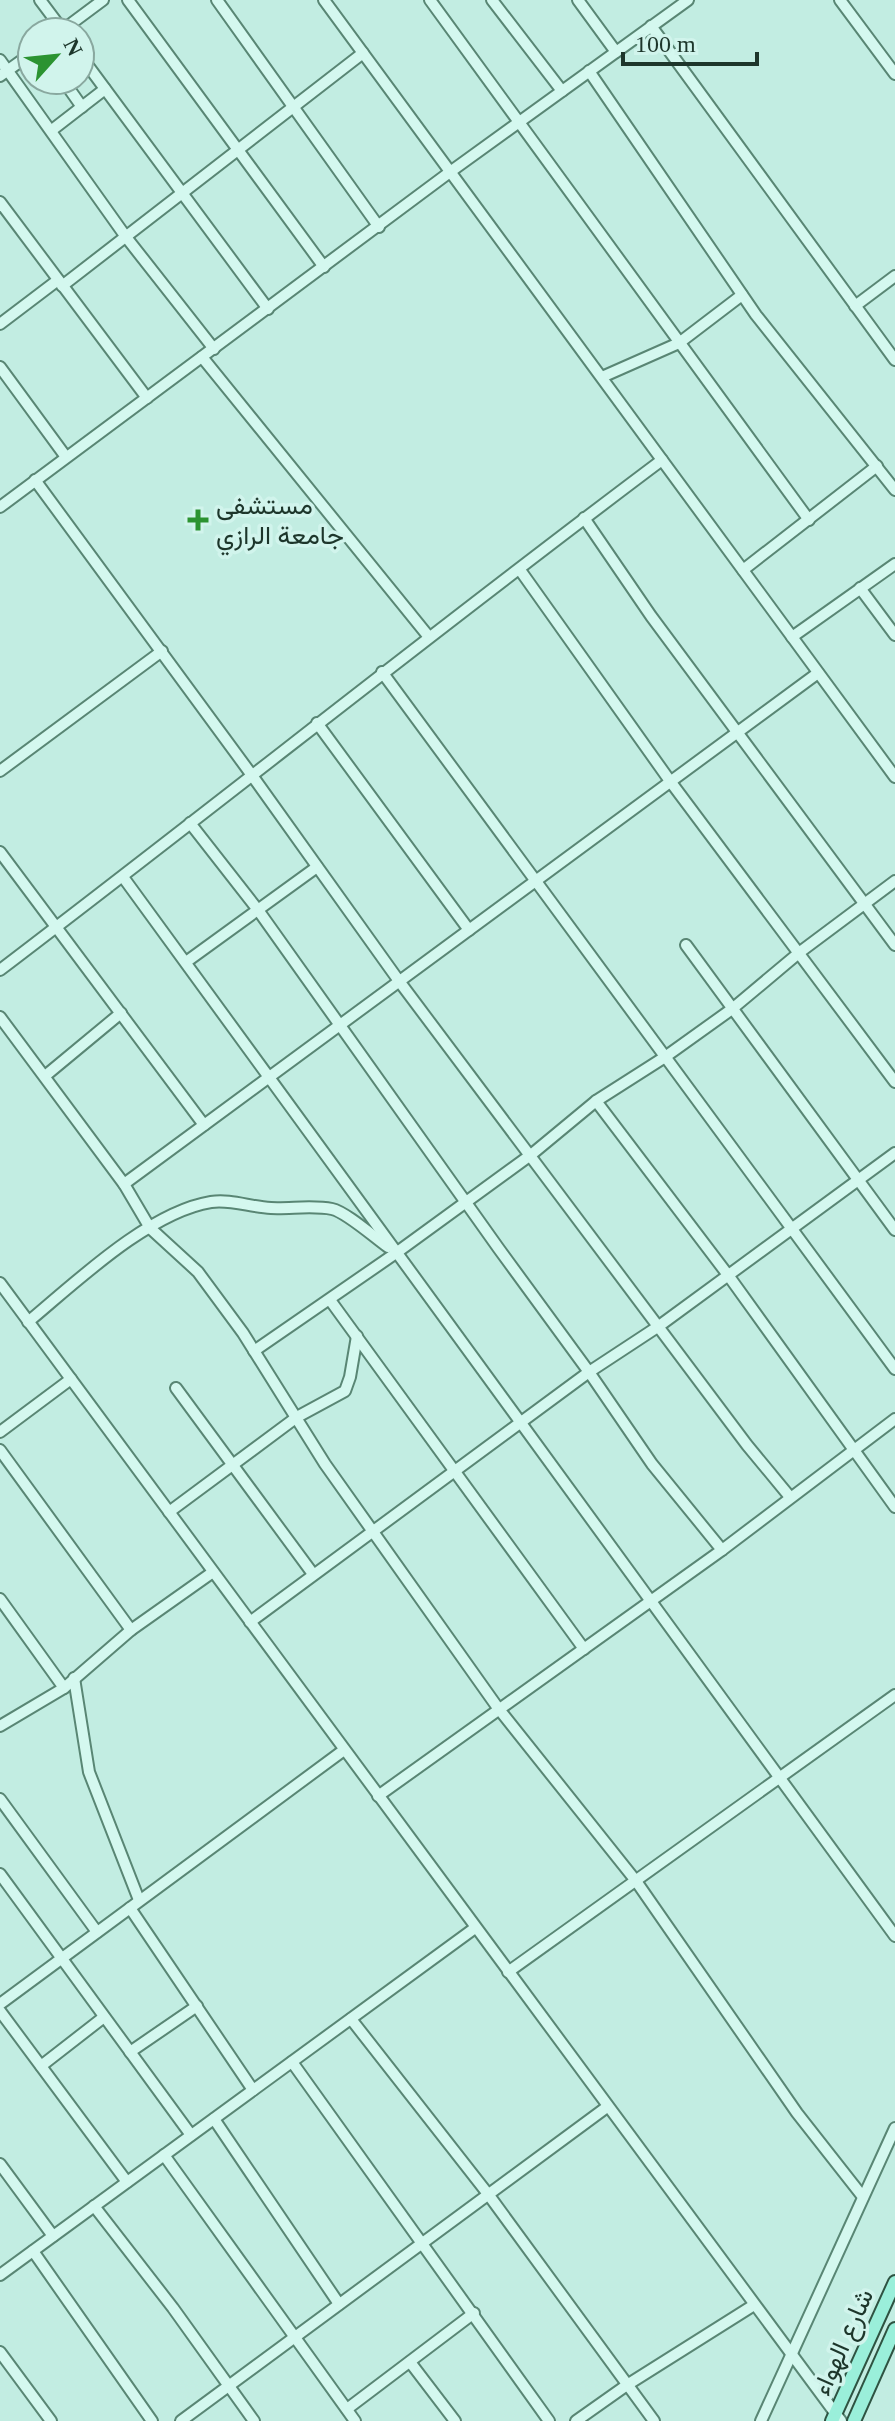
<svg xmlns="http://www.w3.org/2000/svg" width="895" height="2421" viewBox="0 0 895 2421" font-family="'Times New Roman',Vazirmatn,serif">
	<rect width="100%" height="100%" fill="#c2ede2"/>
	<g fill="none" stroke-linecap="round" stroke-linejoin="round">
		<!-- minor casing -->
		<g stroke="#598674" stroke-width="14">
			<g id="minor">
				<path d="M40,0L64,32"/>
				<path d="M128,0L324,267"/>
				<path d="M217,0L379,227"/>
				<path d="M324,0L895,777"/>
				<path d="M430,0L809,520"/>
				<path d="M492,0L562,91"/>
				<path d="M578,0L616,52"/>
				<path d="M840,0L895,74"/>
				<path d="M651,26L895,360"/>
				<path d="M60,32L103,0"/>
				<path d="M80,55L268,309"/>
				<path d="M0,60L126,237L214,349"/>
				<path d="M589,71L756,315L895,490"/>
				<path d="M0,76L32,53"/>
				<path d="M63,80L82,107"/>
				<path d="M52,130L105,89"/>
				<path d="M0,202L147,398"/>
				<path d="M62,286L363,53"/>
				<path d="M855,306L895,276"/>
				<path d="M0,324L58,280"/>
				<path d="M202,357L429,637"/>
				<path d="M0,367L66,457"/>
				<path d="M602,377L679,343L742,295"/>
				<path d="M35,480L251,774L399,981L747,1445L790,1497"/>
				<path d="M0,507L450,172L688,0"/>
				<path d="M584,518L651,616L895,945"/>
				<path d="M520,570L670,781L895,1082"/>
				<path d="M743,570L877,466"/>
				<path d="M860,588L895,635"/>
				<path d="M792,637L895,564"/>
				<path d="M382,672L895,1369"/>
				<path d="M317,723L469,930"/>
				<path d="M0,771L162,651"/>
				<path d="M190,823L258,910L499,1249L589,1372L652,1464L722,1550L378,1796"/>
				<path d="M0,852L204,1125"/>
				<path d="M123,877L895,1936"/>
				<path d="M686,945L895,1230"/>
				<path d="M186,962L317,867"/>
				<path d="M0,970C222,801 439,627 662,460"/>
				<path d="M0,1017L124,1184L150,1228L198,1272L243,1333L325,1464L498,1708L636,1881L797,2113L863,2197"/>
				<path d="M45,1076L121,1013"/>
				<path d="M596,1101L728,1275L895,1507"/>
				<path d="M124,1184L818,673"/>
				<path d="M0,1283L841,2421"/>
				<path d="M330,1300L584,1649"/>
				<path d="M28,1322C76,1282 149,1212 211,1202C231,1199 250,1207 271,1208C290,1209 313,1205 332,1209C346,1212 374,1237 388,1247"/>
				<path d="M254,1351L396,1253L532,1154L596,1101L665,1057L732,1009L800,952L895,881"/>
				<path d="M176,1388L313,1574"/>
				<path d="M0,1432L71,1379"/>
				<path d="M0,1450L131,1630"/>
				<path d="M169,1512L297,1417L345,1391L350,1377L357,1336"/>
				<path d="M722,1550L895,1419"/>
				<path d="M0,1599L64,1688"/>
				<path d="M250,1622L589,1372L659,1326L895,1153"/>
				<path d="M74,1678L89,1772L139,1900"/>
				<path d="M0,1726L64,1688L131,1630L213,1572"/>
				<path d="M0,1799L97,1932"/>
				<path d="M0,1874L191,2135"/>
				<path d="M130,1908L253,2090"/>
				<path d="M508,1972L895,1695"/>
				<path d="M0,2004L344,1750"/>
				<path d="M0,2011L127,2182"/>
				<path d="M351,2019L488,2194L654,2421"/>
				<path d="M130,2052L197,2006"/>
				<path d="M292,2062L549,2421"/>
				<path d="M41,2066L104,2017"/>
				<path d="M214,2119L339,2304"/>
				<path d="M164,2155L355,2421"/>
				<path d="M0,2164L53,2236"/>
				<path d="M94,2206L173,2308L254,2421"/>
				<path d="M33,2251L152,2421"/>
				<path d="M0,2275L475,1928"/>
				<path d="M0,2352L51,2421"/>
				<path d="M410,2362L455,2421"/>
				<path d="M347,2409L474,2313"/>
				<path d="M181,2421L607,2107"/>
				<path d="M576,2421L627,2385L754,2305"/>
				<path d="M761,2421L895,2128"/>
			</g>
		</g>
		<!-- major casing -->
		<g stroke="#2e5342" stroke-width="16">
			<g id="major">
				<path d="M832,2421L895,2282"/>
				<path d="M854,2421L895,2329"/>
			</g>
		</g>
		<!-- minor -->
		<use href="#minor" stroke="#d4f8ef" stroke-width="10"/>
		<!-- major -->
		<use href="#major" stroke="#9aefda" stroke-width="12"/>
	</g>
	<!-- markers -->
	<path fill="#2b9331" stroke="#d1f4ec" stroke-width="3" d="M194 508h8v8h8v8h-8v8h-8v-8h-8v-8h8z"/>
	<g text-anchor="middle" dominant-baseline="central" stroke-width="7" stroke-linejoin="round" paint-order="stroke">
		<!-- poi labels -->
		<g font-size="26" fill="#1d362b" stroke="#d1f4ec" text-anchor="start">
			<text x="216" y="505">مستشفى<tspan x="216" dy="30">جامعة الرازي</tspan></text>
		</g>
		<!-- street labels -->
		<g font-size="26" fill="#1d362b" stroke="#d1f4ec">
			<text transform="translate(843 2342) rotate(-66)">شارع الهواء</text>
		</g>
	</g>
	<!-- north arrow -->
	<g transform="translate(56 56) rotate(63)"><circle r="38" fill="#d1f4ec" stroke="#89a89f" stroke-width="2"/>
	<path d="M0-6L14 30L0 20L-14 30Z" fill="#2b9331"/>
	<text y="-12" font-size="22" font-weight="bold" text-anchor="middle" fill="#1d362b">N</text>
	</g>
	<!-- scale -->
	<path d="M623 52v12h134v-12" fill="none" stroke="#1d362b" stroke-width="4"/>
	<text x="635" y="52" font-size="24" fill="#1d362b" stroke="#d1f4ec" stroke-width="6" paint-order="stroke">100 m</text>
</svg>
